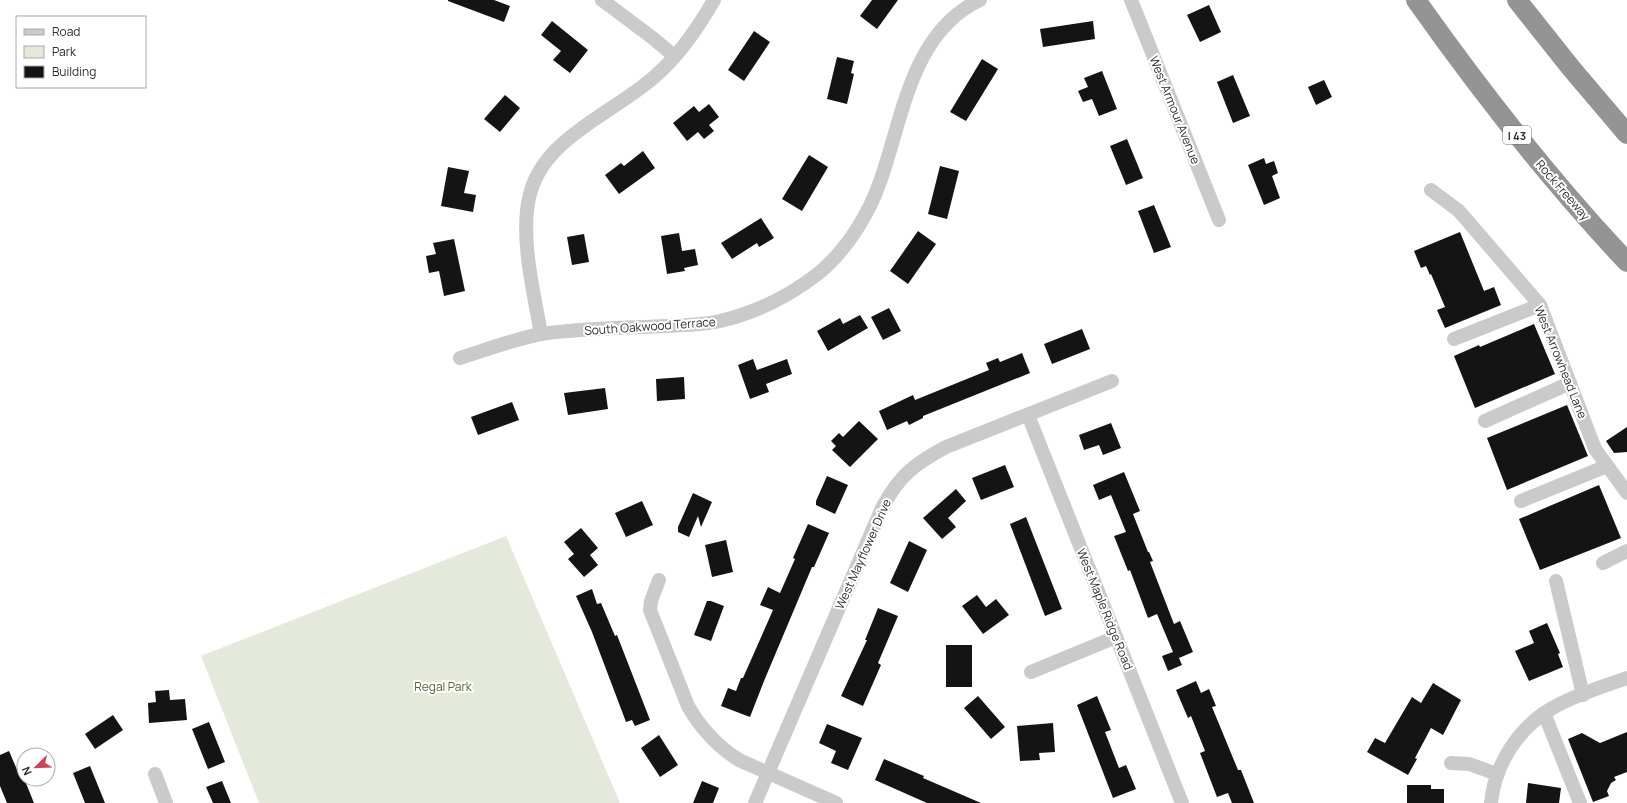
<svg xmlns="http://www.w3.org/2000/svg" width="1627" height="803" viewBox="0 0 1627 803" font-family="Manrope,sans-serif">
	<rect width="100%" height="100%" fill="#fff"/>
	<!-- green -->
	<path fill="#e4e9dc" d="M506,536L620,803H259L201,656Z"/>
	<!-- building -->
	<g fill="#141414">
		<path d="M448,0H494L510,6L504,22L448,1Z"/>
		<path d="M872,0H898L877,29L860,16Z"/>
		<path d="M1209,5L1221,32L1200,42L1187,15Z"/>
		<path d="M552,21L588,50L570,73L553,60L561,51L541,35Z"/>
		<path d="M1093,21L1095,39L1043,47L1040,29Z"/>
		<path d="M754,31L770,42L744,81L728,70Z"/>
		<path d="M837,57L854,61L851,73L854,74L847,104L827,99Z"/>
		<path d="M982,59L998,69L966,121L950,112Z"/>
		<path d="M1102,71L1117,109L1099,116L1092,99L1083,102L1078,91L1088,87L1084,78Z"/>
		<path d="M1233,75L1250,116L1233,123L1217,82Z"/>
		<path d="M1324,80L1332,97L1316,105L1308,87Z"/>
		<path d="M505,95L520,108L500,132L484,119Z"/>
		<path d="M709,104L719,117L709,125L714,131L704,139L698,132L687,141L673,123L694,106L699,112Z"/>
		<path d="M1127,139L1143,178L1126,185L1110,146Z"/>
		<path d="M643,151L655,168L619,194L605,175L621,163L624,166Z"/>
		<path d="M809,155L828,167L802,211L782,199Z"/>
		<path d="M1264,158L1266,164L1274,161L1278,173L1272,176L1280,198L1264,205L1248,165Z"/>
		<path d="M940,166L959,171L947,219L928,214Z"/>
		<path d="M448,167L469,171L464,193L476,195L473,212L441,206Z"/>
		<path d="M1154,205L1171,247L1154,253L1138,211Z"/>
		<path d="M761,218L774,238L759,247L757,243L732,259L721,243Z"/>
		<path d="M918,231L936,244L908,284L890,271Z"/>
		<path d="M1460,232L1484,291L1494,287L1501,305L1445,328L1437,310L1445,307L1431,274L1430,275L1426,266L1421,268L1414,251Z"/>
		<path d="M679,233L682,251L695,249L698,265L684,268L685,271L667,274L661,236Z"/>
		<path d="M584,234L589,262L572,265L567,237Z"/>
		<path d="M454,239L465,291L444,296L439,271L429,273L426,256L436,254L433,243Z"/>
		<path d="M889,308L901,331L883,340L871,317Z"/>
		<path d="M860,315L868,328L828,351L817,331L840,318L843,324Z"/>
		<path d="M1534,324L1555,374L1475,408L1454,356L1479,345L1480,347Z"/>
		<path d="M1082,329L1090,349L1052,364L1044,344Z"/>
		<path d="M1022,353L1030,373L923,416V418L909,425L907,421L887,430L879,411L913,395L915,400L989,370L986,363L998,358L1000,362Z"/>
		<path d="M753,359L757,370L787,359L792,374L766,384L769,392L750,399L738,365Z"/>
		<path d="M684,377L685,399L657,401L656,379Z"/>
		<path d="M605,388L608,409L568,415L564,393Z"/>
		<path d="M512,402L519,420L478,435L471,417Z"/>
		<path d="M1567,405L1588,456L1507,490L1487,438Z"/>
		<path d="M859,421L878,439L850,467L832,450L836,446L831,441L839,433L843,437Z"/>
		<path d="M1111,423L1121,448L1103,455L1099,445L1084,450L1079,435Z"/>
		<path d="M1627,427V452L1614,453L1606,441Z"/>
		<path d="M1005,465L1014,487L981,500L972,478Z"/>
		<path d="M1124,472L1140,511L1133,514L1148,552H1149L1153,561L1150,562L1174,624L1180,621L1193,652L1179,658L1182,665L1168,671L1162,656L1173,652L1157,614L1148,618L1130,570L1128,571L1114,536L1126,532L1111,495L1099,500L1093,485Z"/>
		<path d="M827,476L848,485L835,514L816,505V501Z"/>
		<path d="M1599,485L1621,538L1540,570L1519,519Z"/>
		<path d="M956,489L966,501L948,518L956,527L942,539L923,518Z"/>
		<path d="M693,493L712,502L701,527L698,516L689,537L678,532V527Z"/>
		<path d="M642,501L653,525L626,537L615,513Z"/>
		<path d="M1026,517L1062,609L1045,616L1010,524Z"/>
		<path d="M808,524L829,533L814,567H812L764,681L750,717L721,706L728,688L736,691L741,678H743L773,610L760,605L768,587L780,593L795,559L793,558Z"/>
		<path d="M581,528L598,548L590,555L598,565L584,577L568,559L574,554L564,542Z"/>
		<path d="M726,540L733,572L712,577L705,545Z"/>
		<path d="M909,541L927,550L908,592L890,583Z"/>
		<path d="M592,589L597,604L601,603L615,636L617,635L650,720L635,726L632,720L626,722L592,632L576,596Z"/>
		<path d="M977,595L986,607L996,599L1009,615L983,634L962,606Z"/>
		<path d="M707,601H711L724,606L711,641L694,635Z"/>
		<path d="M878,608L898,616L878,663L881,665L863,706L841,696L867,640H865Z"/>
		<path d="M1547,623L1560,653L1558,654L1563,667L1529,681L1515,651L1534,643L1529,631Z"/>
		<rect x="946" y="645" width="26" height="42"/>
		<path d="M1196,681L1201,693L1209,689L1216,706L1212,707L1238,770H1241L1254,803H1232L1228,793L1217,797L1200,753L1205,751L1191,716L1188,718L1176,690Z"/>
		<path d="M1433,683L1461,700L1443,735L1431,728L1415,758L1417,759L1408,775L1367,752L1375,738L1385,743L1412,697L1421,703Z"/>
		<path d="M169,690L170,700L185,699L187,720L149,723L148,703L156,702L155,691Z"/>
		<path d="M978,696L1005,727L991,739L964,708Z"/>
		<path d="M1097,696L1111,730L1105,732L1119,768L1126,765L1136,789L1113,798L1077,705Z"/>
		<path d="M113,715L123,730L95,749L85,734Z"/>
		<path d="M209,722L225,762L208,769L192,729Z"/>
		<path d="M1053,723L1055,752L1039,753L1040,760L1020,761L1017,726Z"/>
		<path d="M827,724L862,738L848,770L831,763L836,751L819,743Z"/>
		<path d="M1627,732V772L1614,777L1616,780L1611,783L1607,791L1609,796L1593,802L1568,739L1582,733L1600,743Z"/>
		<path d="M659,735L678,765L660,777L641,748Z"/>
		<path d="M9,751L18,772L21,771L34,803H7L0,786V755Z"/>
		<path d="M884,759L924,776L923,778L981,803H927L875,780Z"/>
		<path d="M90,766L105,803H85L73,773Z"/>
		<path d="M222,781L231,803H213L206,787Z"/>
		<path d="M702,781L719,788L713,803H693Z"/>
		<path d="M1528,783L1561,788L1559,803H1526Z"/>
		<path d="M1407,785H1431V789H1444V803H1407Z"/>
	</g>
	<g fill="none" stroke-linecap="round" stroke-linejoin="round">
		<!-- minor -->
		<g stroke="#cacaca" stroke-width="14">
			<path d="M602,0L654,39L674,56"/>
			<path d="M1131,0L1219,220"/>
			<path d="M1431,190L1459,211L1540,305L1595,449L1627,493"/>
			<path d="M541,334C534,293 519,235 530,194C544,138 613,113 653,78C678,57 698,28 714,0"/>
			<path d="M1454,339L1540,305"/>
			<path d="M460,358C486,350 514,339 541,334C582,328 626,328 667,326C685,325 703,325 720,321C754,313 786,298 815,276C845,253 869,215 881,179C903,116 912,32 980,0"/>
			<path d="M1028,415L1182,803"/>
			<path d="M1485,421L1570,383"/>
			<path d="M1521,501L1607,466"/>
			<path d="M1603,563L1627,551"/>
			<path d="M659,580L651,601L650,610L688,706C701,729 717,746 739,760L836,803"/>
			<path d="M1556,581L1583,695"/>
			<path d="M1031,672L1116,637"/>
			<path d="M1544,713L1580,803"/>
			<path d="M1451,763L1469,764L1497,774"/>
			<path d="M155,774L166,803"/>
			<path d="M755,803L882,508C899,476 914,464 946,447L1112,381"/>
			<path d="M1491,803C1495,763 1520,725 1556,706C1578,694 1604,686 1627,678"/>
		</g>
		<!-- highway -->
		<g stroke="#949494" stroke-width="20">
			<path d="M1416,0C1481,92 1550,180 1627,262"/>
			<path d="M1517,0L1571,68L1627,134"/>
		</g>
	</g>
	<g text-anchor="middle" dominant-baseline="central" stroke-width="4" stroke-linejoin="round" paint-order="stroke">
		<!-- shield labels -->
		<rect fill="#fff" stroke="#6c6c6c" stroke-width="1" x="1503" y="126" width="28" height="18" rx="3"/>
		<g font-size="11" font-weight="bold" fill="#2d2d2d">
			<text x="1517" y="135">I 43</text>
		</g>
		<!-- street labels -->
		<g font-size="12" fill="#2d2d2d" stroke="#fff">
			<text transform="translate(1175 110) rotate(68)">West Armour Avenue</text>
			<text transform="translate(1563 190) rotate(49)">Rock Freeway</text>
			<text transform="translate(650 326) rotate(-4)">South Oakwood Terrace</text>
			<text transform="translate(1561 362) rotate(68)">West Arrowhead Lane</text>
			<text transform="translate(863 554) rotate(-66)">West Mayflower Drive</text>
			<text transform="translate(1105 609) rotate(68)">West Maple Ridge Road</text>
		</g>
		<!-- park labels -->
		<g font-size="12" fill="#54643f" stroke="#fff">
			<text x="443" y="686">Regal Park</text>
		</g>
	</g>
	<!-- legend -->
	<rect x="16" y="16" width="130" height="72" fill="#ffffff" stroke="#ababab"/>
	<rect x="24" y="29" width="20" height="6" fill="#cacaca" stroke="#ababab"/>
	<text x="52" y="36" font-size="12" fill="#2d2d2d">Road</text>
	<rect x="24" y="46" width="20" height="12" fill="#e4e9dc" stroke="#ababab"/>
	<text x="52" y="56" font-size="12" fill="#2d2d2d">Park</text>
	<rect x="24" y="66" width="20" height="12" fill="#141414" stroke="#ababab"/>
	<text x="52" y="76" font-size="12" fill="#2d2d2d">Building</text>
	<!-- north arrow -->
	<g transform="translate(36 767) rotate(247)"><circle r="19" fill="#ffffff" stroke="#ababab"/>
	<path d="M0-3L7 15L0 10L-7 15Z" fill="#d53e57"/>
	<text y="-6" font-size="11" font-weight="bold" text-anchor="middle" fill="#2d2d2d">N</text>
	</g>
</svg>
